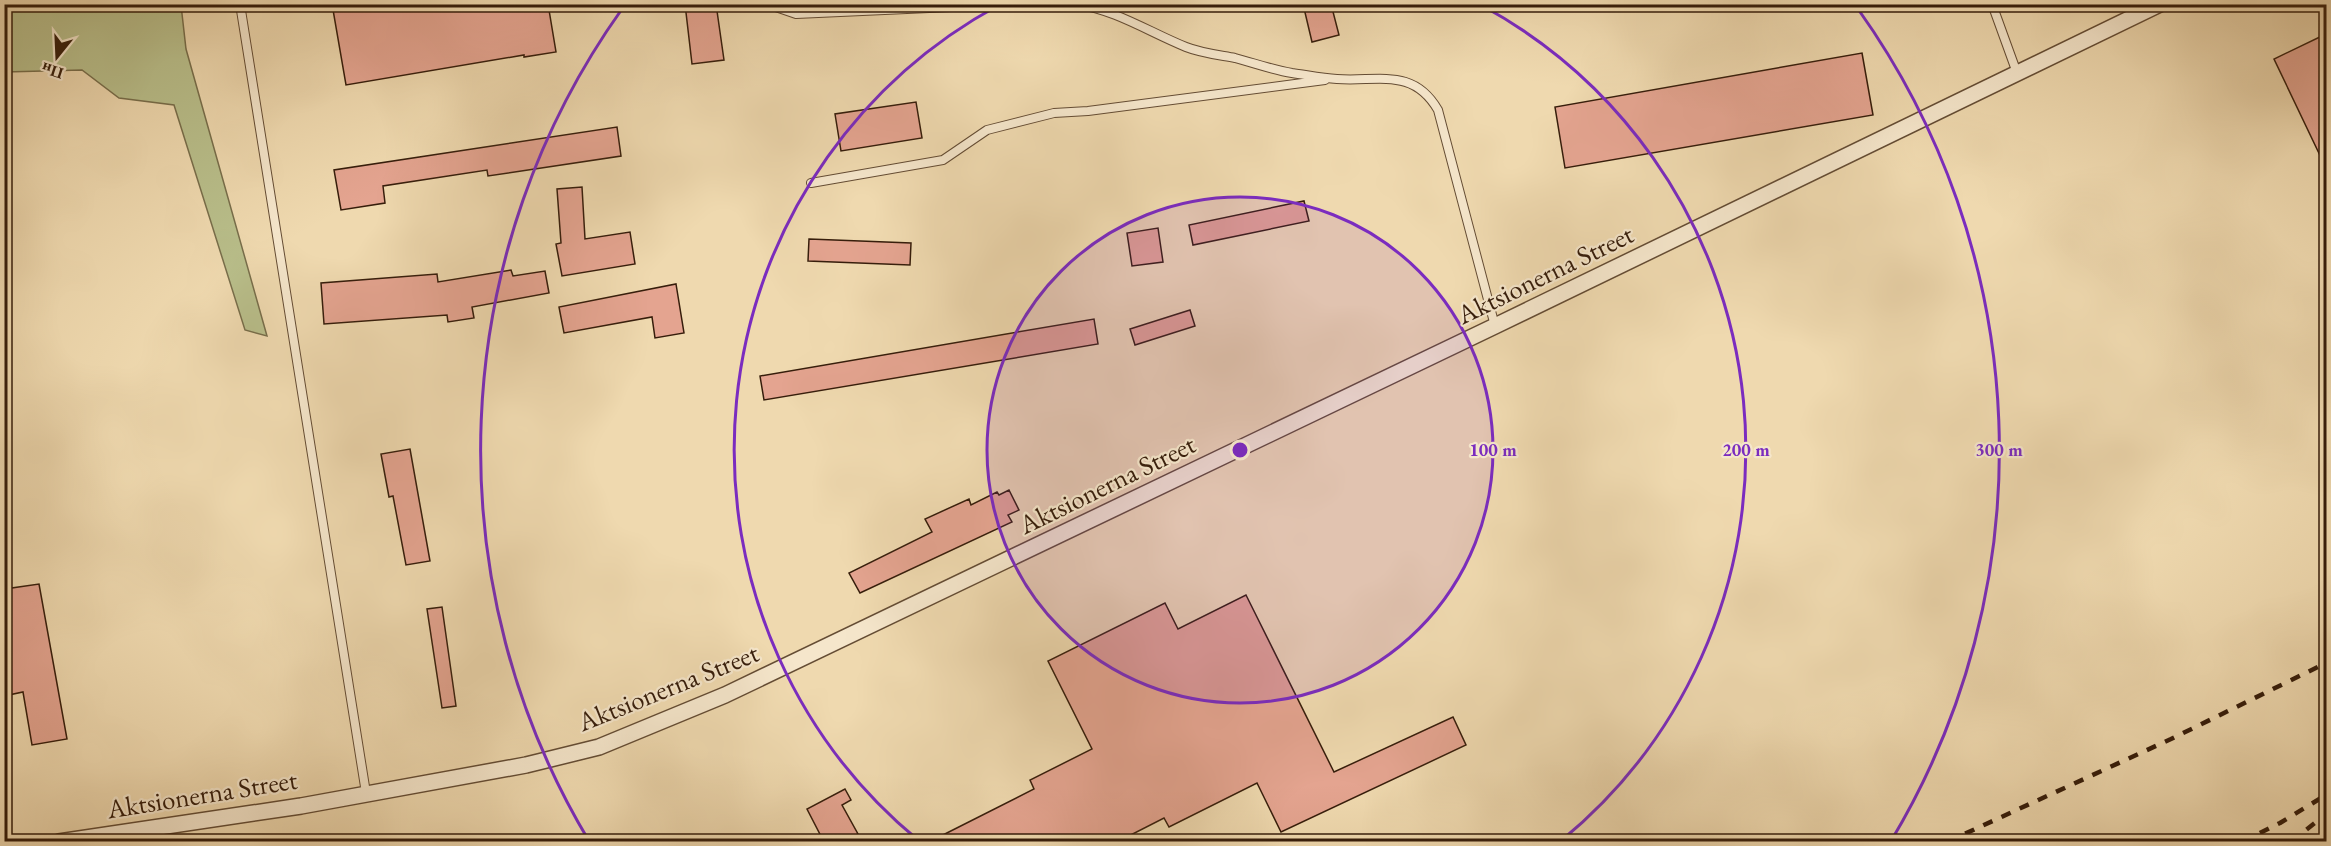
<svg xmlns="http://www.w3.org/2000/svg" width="2331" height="846" viewBox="0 0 2331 846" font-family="'EB Garamond',serif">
	<rect width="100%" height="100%" fill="#efd9af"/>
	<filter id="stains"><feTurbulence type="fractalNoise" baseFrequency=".00333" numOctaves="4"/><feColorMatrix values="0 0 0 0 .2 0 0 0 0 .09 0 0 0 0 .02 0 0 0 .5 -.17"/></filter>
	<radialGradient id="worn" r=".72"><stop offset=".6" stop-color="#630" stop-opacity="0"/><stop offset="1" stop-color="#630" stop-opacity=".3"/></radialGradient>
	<!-- green -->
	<path fill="#b9bf8b" stroke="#786e4b" stroke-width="1.5" d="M4,5H181L186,49L267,336L245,330L174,105L119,98L82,70L5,72Z"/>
	<!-- building -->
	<g fill="#e4a490" stroke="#361d0b" stroke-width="1.5">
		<path d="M332,4H548L556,52L524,57V55L346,85Z"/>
		<path d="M685,4H716L724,60L692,64Z"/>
		<path d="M1303,4H1331L1339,35L1312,42Z"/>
		<path d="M2326,34V168L2274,59Z"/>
		<path d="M1862,53L1873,115L1565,168L1555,107Z"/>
		<path d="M916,102L922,138L841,151L835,114Z"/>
		<path d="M617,127L621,156L488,176L487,170L383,186L385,203L341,210L334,170Z"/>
		<path d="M582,187L585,239L630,232L635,264L562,276L556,244L561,243L557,189Z"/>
		<path d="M1304,201L1309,221L1193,245L1189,225Z"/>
		<path d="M1158,228L1163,262L1132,266L1127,233Z"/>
		<path d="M809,239L911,243L910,265L808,261Z"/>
		<path d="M511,270L513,276L545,271L549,293L472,307L474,318L448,322L447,315L324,324L321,283L437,274L438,282Z"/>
		<path d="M676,284L684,333L655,338L652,317L564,333L559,307Z"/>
		<path d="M1190,310L1195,326L1135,345L1130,329Z"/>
		<path d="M1094,319L1098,344L764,400L760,376Z"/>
		<path d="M410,449L430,561L406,565L393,496L389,497L381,454Z"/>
		<path d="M1009,490L1019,510L1008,515L1012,522L860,593L849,573L932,532L925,519L969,499L971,505L997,492L999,495Z"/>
		<path d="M39,584L67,739L32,745L23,692L4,696V614L9,613L5,589Z"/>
		<path d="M1246,595L1334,772L1453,717L1466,745L1281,832L1257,783L1169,827L1164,818L1117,842H929L1034,789L1030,780L1092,749L1048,661L1165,603L1178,629Z"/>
		<path d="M442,607L456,706L442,708L427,609Z"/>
		<path d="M845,789L851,800L842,805L858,834L844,842H824L807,809Z"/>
	</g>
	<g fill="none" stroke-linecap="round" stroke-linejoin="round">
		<!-- lane casing -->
		<g stroke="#644c34" stroke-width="10">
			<g id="lane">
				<path d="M240,4L366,793"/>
				<path d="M767,4L796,14L1020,4"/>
				<path d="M1076,4C1116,10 1149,32 1186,47C1201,53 1219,55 1235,58C1254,63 1273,70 1292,73C1307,75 1322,78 1337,79C1378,82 1413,67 1438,110L1495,326"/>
				<path d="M1992,4L2017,73"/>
				<path d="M811,183L943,160L987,130L1054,113L1088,111L1325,80"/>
			</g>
		</g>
		<!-- street casing -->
		<g stroke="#644c34" stroke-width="18">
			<path id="street" d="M59,842L301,806L526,765L599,747L725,695L1495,326L2160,4"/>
		</g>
		<!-- lane -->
		<use href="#lane" stroke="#f5e6cb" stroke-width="8"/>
		<!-- street -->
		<use href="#street" stroke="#f5e6cb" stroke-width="15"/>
		<!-- rail -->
		<g stroke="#361d0b" stroke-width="4.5" stroke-dasharray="10 10" stroke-linecap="butt">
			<path d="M1947,842L2171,739L2326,663"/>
			<path d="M2242,842L2280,823L2326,795"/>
			<path d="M2291,842L2326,814"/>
		</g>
	</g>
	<!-- distance rings -->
	<circle cx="1240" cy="450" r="253" fill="#7b2cbf" fill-opacity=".12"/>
	<g fill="none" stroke="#7b2cbf" stroke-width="3">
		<circle cx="1240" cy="450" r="253"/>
		<path d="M918 840A506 506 0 0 1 999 5M1481 5A506 506 0 0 1 1562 840"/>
		<path d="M589 841A759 759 0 0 1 622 9M1858 9A759 759 0 0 1 1891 841"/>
	</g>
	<g text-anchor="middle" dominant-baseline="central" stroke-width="4.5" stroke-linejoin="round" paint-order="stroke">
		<!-- street labels -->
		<g font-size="27" fill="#361d0b" stroke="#f5e6cb">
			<text transform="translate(1545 274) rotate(-26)">Aktsionerna Street</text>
			<text transform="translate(1107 484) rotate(-26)">Aktsionerna Street</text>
			<text transform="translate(668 687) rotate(-22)">Aktsionerna Street</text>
			<text transform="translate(202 794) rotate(-9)">Aktsionerna Street</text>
		</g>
	</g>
	<circle cx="1240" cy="450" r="9" fill="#7b2cbf" stroke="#f5e6cb" stroke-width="3"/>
	<g font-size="18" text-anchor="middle" font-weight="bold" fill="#7b2cbf" stroke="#f5e6cb" stroke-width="4.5" stroke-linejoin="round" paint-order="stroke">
		<text x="1493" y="456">100 m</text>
		<text x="1746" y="456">200 m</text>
		<text x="1999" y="456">300 m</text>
	</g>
	<!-- margin -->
	<rect width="2331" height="846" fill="none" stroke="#efd9af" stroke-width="24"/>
	<rect x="6" y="6" width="2319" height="834" fill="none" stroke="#361d0b" stroke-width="3"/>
	<rect x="12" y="12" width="2307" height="822" fill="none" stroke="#361d0b" stroke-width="1.5"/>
	<!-- north arrow -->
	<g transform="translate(57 57) rotate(198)" stroke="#f5e6cb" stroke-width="4.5" paint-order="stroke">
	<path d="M0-4.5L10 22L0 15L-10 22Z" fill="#361d0b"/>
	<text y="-9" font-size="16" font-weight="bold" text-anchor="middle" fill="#361d0b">Пн</text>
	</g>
	<rect width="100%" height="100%" filter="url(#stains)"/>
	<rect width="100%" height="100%" fill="url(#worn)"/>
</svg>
